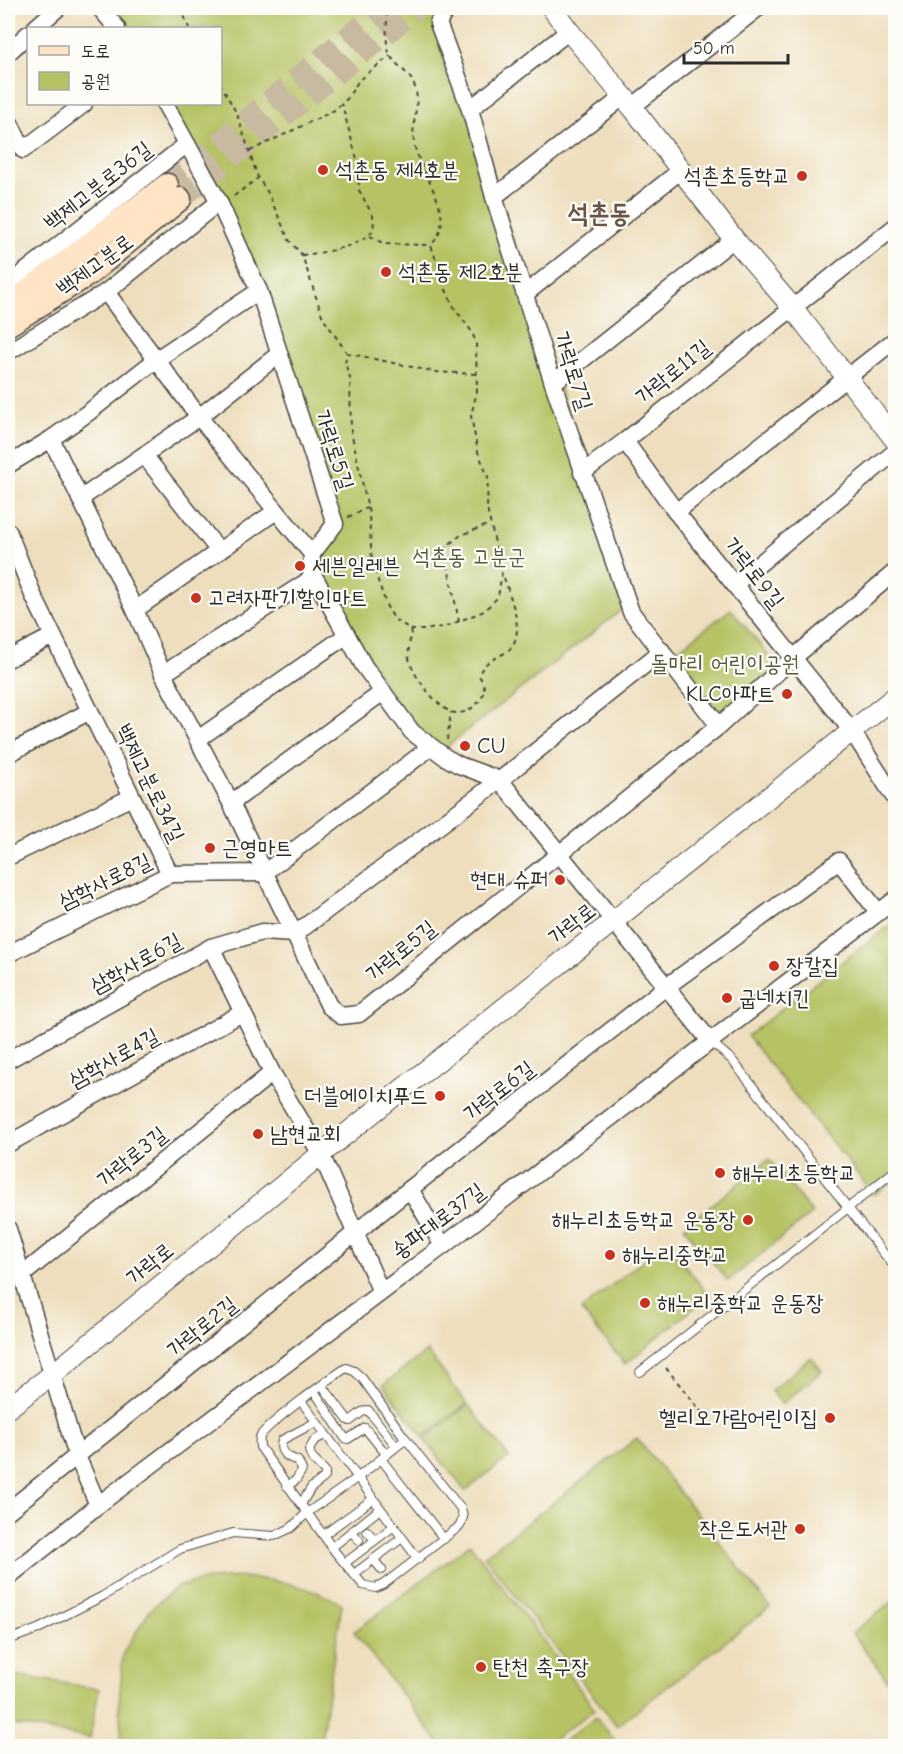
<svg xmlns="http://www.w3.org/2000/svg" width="903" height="1754" viewBox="0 0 903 1754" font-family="'Comic Neue','Poor Story',sans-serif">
	<rect width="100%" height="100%" fill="#fdfcf7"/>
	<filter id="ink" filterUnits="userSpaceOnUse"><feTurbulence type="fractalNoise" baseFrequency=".0167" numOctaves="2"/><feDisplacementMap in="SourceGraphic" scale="12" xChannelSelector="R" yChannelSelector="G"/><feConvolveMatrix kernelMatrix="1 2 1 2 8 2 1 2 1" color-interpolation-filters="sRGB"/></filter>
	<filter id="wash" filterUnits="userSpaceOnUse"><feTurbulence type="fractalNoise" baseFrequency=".008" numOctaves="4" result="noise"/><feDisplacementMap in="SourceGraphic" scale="24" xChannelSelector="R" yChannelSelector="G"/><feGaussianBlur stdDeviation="1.35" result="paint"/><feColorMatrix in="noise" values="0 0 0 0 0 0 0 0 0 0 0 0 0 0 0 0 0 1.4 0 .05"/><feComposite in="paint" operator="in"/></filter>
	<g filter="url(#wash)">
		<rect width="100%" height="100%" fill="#eedebd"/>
		<!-- green -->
		<g fill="#b6c263" stroke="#707647" stroke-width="1.5">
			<path d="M106,8H441L627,606L441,751L414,730L316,575L315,553L339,524L283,354L170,104H220V28H122Z"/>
			<path d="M731,609L780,670L718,720L670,656Z"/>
			<path d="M895,921V1179L874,1195L747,1036Z"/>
			<path d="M769,1159L812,1213L728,1281L684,1227Z"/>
			<path d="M666,1242L709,1296L625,1364L581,1310Z"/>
			<path d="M427,1351L467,1404L423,1437L383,1385Z"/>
			<path d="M811,1357L822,1371L782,1404L771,1391Z"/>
			<path d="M468,1405L509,1457L465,1491L424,1439Z"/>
			<path d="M637,1438L770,1607L617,1726L484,1556Z"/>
			<path d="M470,1544L595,1709L545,1746H441L354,1632Z"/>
			<path d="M242,1577C278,1580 310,1586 342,1604L320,1746H159L122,1741L119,1706L123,1653L150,1610L176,1587L208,1579Z"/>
			<path d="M895,1600V1681L891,1685L852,1633Z"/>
			<path d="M9,1674L99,1689L90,1738L8,1724Z"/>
			<path d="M596,1717L616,1742L610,1746H558Z"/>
		</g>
	</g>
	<g filter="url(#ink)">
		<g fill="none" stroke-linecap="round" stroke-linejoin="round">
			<!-- secondary-tunnel -->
			<g stroke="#c7baa0" stroke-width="22" stroke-dasharray="22 11" stroke-linecap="butt">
				<path d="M167,185L383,8"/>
				<path d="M180,199L418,8"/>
			</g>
			<!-- service casing -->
			<g stroke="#484641" stroke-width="10">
				<g id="service">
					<path d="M710,1041L732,1060L896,1269"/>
					<path d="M346,1368L354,1371L362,1378L402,1434L461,1509L463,1517L460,1526L384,1584L376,1588L363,1585L336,1553L260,1447C260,1443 259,1440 260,1437C264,1426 332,1377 346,1368Z"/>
					<path d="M640,1372L896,1170"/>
					<path d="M322,1385L348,1420L350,1421L362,1412L368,1410L396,1446"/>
					<path d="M314,1391L345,1438L348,1439L365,1428L386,1454"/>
					<path d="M301,1401L418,1559"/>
					<path d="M381,1459L444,1539"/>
					<path d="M287,1486L296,1480L302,1470L298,1461C287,1457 278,1453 282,1440L316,1422"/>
					<path d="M301,1504L311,1488L325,1477V1471L312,1458L309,1450L315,1440L325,1435"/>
					<path d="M367,1531L375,1540"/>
					<path d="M352,1532L359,1540"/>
					<path d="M323,1535L373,1499"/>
					<path d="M332,1547L380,1509"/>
					<path d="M373,1559L382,1570"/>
					<path d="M345,1563L394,1526"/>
					<path d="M354,1574L402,1538"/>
					<path d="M8,1640L38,1629L103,1596L180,1549L233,1533L274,1536L291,1528L307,1513L357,1478L406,1439"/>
				</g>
			</g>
			<!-- minor casing -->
			<g stroke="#484641" stroke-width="19">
				<g id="minor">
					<path d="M100,8L117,28"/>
					<path d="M447,8L438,23L470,109L494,197L553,383L631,612L719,726"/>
					<path d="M35,28L58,8"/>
					<path d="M8,53L28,34"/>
					<path d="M165,104L219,202L259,291L335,524L312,554"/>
					<path d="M632,107L758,8"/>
					<path d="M470,109L569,31"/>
					<path d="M8,119L23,150L84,104"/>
					<path d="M494,197L623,97"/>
					<path d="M8,285L187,144"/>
					<path d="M106,292L199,417L312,554L311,571L364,666L412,732L445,757L459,765L500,780L710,1041"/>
					<path d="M525,294L680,171"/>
					<path d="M8,352L106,292L219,202"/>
					<path d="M553,383L734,239"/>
					<path d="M51,439L135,610L163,674L231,803L329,1006L341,1016L359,1014L719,726L792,659L896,571"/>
					<path d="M625,441L676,512L852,731L896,800"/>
					<path d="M144,455L219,551"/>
					<path d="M8,465L51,439L89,412L157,359L259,291"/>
					<path d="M582,473L625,441L896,226"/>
					<path d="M80,499L199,417L279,354"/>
					<path d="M676,512L896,339"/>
					<path d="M8,531L33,595L170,874"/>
					<path d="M735,584L896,451"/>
					<path d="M135,610L276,511"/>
					<path d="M8,659L53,636"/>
					<path d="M163,674L314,577"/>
					<path d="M198,739L347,635"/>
					<path d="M8,754L90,711"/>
					<path d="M231,803L383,692"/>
					<path d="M8,857L132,797"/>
					<path d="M211,947L272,1073L321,1154L381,1292"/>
					<path d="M8,954L170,874L264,873L431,747"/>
					<path d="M8,1060L211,947L262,932L295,934L500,780L662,651"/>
					<path d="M8,1144L242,1013"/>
					<path d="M8,1229L77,1456L98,1505"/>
					<path d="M443,1246L410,1189L666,987L839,861L878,912"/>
					<path d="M21,1276L272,1073"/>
					<path d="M8,1511L410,1189"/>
					<path d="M8,1577L98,1505L443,1246L896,899"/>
				</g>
			</g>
			<!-- tertiary casing -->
			<g stroke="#484641" stroke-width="22">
				<g id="tertiary">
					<path d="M552,8L569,31L632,107L734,239L792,307L896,441"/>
					<path d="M8,1408L53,1374L321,1154L896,696"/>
				</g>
			</g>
			<!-- secondary casing -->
			<g stroke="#484641" stroke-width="25">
				<g id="secondary">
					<path d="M8,306L167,185"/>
					<path d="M8,325L89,274L180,199"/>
				</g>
			</g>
			<!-- path -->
			<g stroke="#484641" stroke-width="2" stroke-dasharray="4.5 4.5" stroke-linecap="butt">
				<path d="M181,8L189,28"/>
				<path d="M387,15L397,8"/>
				<path d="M220,83L237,114L258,178L267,191L289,240L302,255L323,318L347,353L345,363L350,378L351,431L369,514L372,563L387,607L395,620L412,630H425L447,626L484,611L498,597L502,572L487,509L488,477L478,452L471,416L477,391L476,343L472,332L455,309L446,290L431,245C461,216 418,174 414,142C411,125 419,107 416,91C412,74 401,70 392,58C383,46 388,22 387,8"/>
				<path d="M250,151L333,111L347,99L359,80L390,56"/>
				<path d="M234,196L258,178"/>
				<path d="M370,236L384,244L431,245"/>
				<path d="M302,255C321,253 364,247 374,229L373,216L359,190L358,163L342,105"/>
				<path d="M347,353L435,372L477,374"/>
				<path d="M348,517L367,508"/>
				<path d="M459,622L447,561V546L461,535L490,524"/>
				<path d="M412,630C410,639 408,648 409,658C411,673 436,706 451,712C465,717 484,703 484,688C484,683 481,680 479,675C483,663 492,660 503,654C531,639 509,597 503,574"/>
				<path d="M447,740L451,712"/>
				<path d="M666,1368L713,1426"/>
			</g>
			<!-- service -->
			<use href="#service" stroke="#fff" stroke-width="8"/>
			<!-- minor -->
			<use href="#minor" stroke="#fff" stroke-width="16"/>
			<!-- tertiary -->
			<use href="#tertiary" stroke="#fff" stroke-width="20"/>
			<!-- secondary -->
			<use href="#secondary" stroke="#ffe4c6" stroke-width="22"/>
		</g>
	</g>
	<!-- markers -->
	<g fill="#c8321e" stroke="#fdfcf7" stroke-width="2">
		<circle cx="323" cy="170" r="6"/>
		<circle cx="802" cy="176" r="6"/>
		<circle cx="386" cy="272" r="6"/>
		<circle cx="300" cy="566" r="6"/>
		<circle cx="196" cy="598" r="6"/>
		<circle cx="787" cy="694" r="6"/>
		<circle cx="465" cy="746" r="6"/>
		<circle cx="210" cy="848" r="6"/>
		<circle cx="560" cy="880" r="6"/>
		<circle cx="774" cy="966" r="6"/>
		<circle cx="727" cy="998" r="6"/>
		<circle cx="440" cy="1096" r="6"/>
		<circle cx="258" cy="1134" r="6"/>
		<circle cx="720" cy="1173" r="6"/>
		<circle cx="748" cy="1220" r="6"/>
		<circle cx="610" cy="1255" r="6"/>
		<circle cx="645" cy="1303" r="6"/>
		<circle cx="830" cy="1418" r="6"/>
		<circle cx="800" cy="1529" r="6"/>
		<circle cx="481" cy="1667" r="6"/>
	</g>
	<g text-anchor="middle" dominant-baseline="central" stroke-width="4.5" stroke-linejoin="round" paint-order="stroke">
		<!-- poi labels -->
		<g font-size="22" fill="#2b2b2b" stroke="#fdfcf7" text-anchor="start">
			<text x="335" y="170">석촌동 제4호분</text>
			<text x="790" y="176" text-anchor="end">석촌초등학교</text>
			<text x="398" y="272">석촌동 제2호분</text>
			<text x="312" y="566">세븐일레븐</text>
			<text x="208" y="598">고려자판기할인마트</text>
			<text x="775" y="694" text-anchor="end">KLC아파트</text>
			<text x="477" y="746">CU</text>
			<text x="222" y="848">근영마트</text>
			<text x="548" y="880" text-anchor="end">현대 슈퍼</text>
			<text x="786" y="966">장칼집</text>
			<text x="739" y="998">굽네치킨</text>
			<text x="428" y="1096" text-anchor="end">더블에이치푸드</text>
			<text x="270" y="1134">남현교회</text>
			<text x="732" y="1173">해누리초등학교</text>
			<text x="736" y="1220" text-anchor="end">해누리초등학교 운동장</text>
			<text x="622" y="1255">해누리중학교</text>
			<text x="657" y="1303">해누리중학교 운동장</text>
			<text x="818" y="1418" text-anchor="end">헬리오가람어린이집</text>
			<text x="788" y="1529" text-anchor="end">작은도서관</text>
			<text x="493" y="1667">탄천 축구장</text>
		</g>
		<!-- street labels -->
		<g font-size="22" fill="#2b2b2b" stroke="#fdfcf7">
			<text transform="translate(98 186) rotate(-38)">백제고분로36길</text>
			<text transform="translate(95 265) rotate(-36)">백제고분로</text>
			<text transform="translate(573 371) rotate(72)">가락로7길</text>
			<text transform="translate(673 372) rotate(-39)">가락로11길</text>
			<text transform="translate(334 450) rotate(72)">가락로5길</text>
			<text transform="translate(754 573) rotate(52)">가락로9길</text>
			<text transform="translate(150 783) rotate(64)">백제고분로34길</text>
			<text transform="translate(105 881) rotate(-26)">삼학사로8길</text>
			<text transform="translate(572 924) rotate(-38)">가락로</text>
			<text transform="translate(401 951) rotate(-39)">가락로5길</text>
			<text transform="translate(136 963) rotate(-29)">삼학사로6길</text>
			<text transform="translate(114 1058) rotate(-29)">삼학사로4길</text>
			<text transform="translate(499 1091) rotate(-38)">가락로6길</text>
			<text transform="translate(132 1157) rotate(-39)">가락로3길</text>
			<text transform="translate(438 1221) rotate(-37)">송파대로37길</text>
			<text transform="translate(150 1264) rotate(-39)">가락로</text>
			<text transform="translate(202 1327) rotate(-39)">가락로2길</text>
		</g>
		<!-- park labels -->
		<g font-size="22" fill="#55583c" stroke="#fdfcf7">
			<text x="469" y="557">석촌동 고분군</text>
			<text x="725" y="664">돌마리 어린이공원</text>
		</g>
		<!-- quarter labels -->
		<g font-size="26" font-weight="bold" fill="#6b5549" stroke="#fdfcf7">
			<text x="599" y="214">석촌동</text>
		</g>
	</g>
	<!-- margin -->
	<rect width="903" height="1754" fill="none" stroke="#fdfcf7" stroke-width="30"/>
	<!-- legend -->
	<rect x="27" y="27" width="195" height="78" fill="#fdfcf7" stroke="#a9a8a5" stroke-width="1.5"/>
	<rect x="39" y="46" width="30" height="9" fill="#ffe4c6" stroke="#a9a8a5" stroke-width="1.5"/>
	<text x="81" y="57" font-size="18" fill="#2b2b2b">도로</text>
	<rect x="39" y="72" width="30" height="18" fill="#b6c263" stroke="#a9a8a5" stroke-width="1.5"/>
	<text x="81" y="87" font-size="18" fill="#2b2b2b">공원</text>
	<!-- scale -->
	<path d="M684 54v9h104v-9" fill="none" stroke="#2b2b2b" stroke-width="3"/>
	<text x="693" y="54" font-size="18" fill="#2b2b2b" stroke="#fdfcf7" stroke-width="4.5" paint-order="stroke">50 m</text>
</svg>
